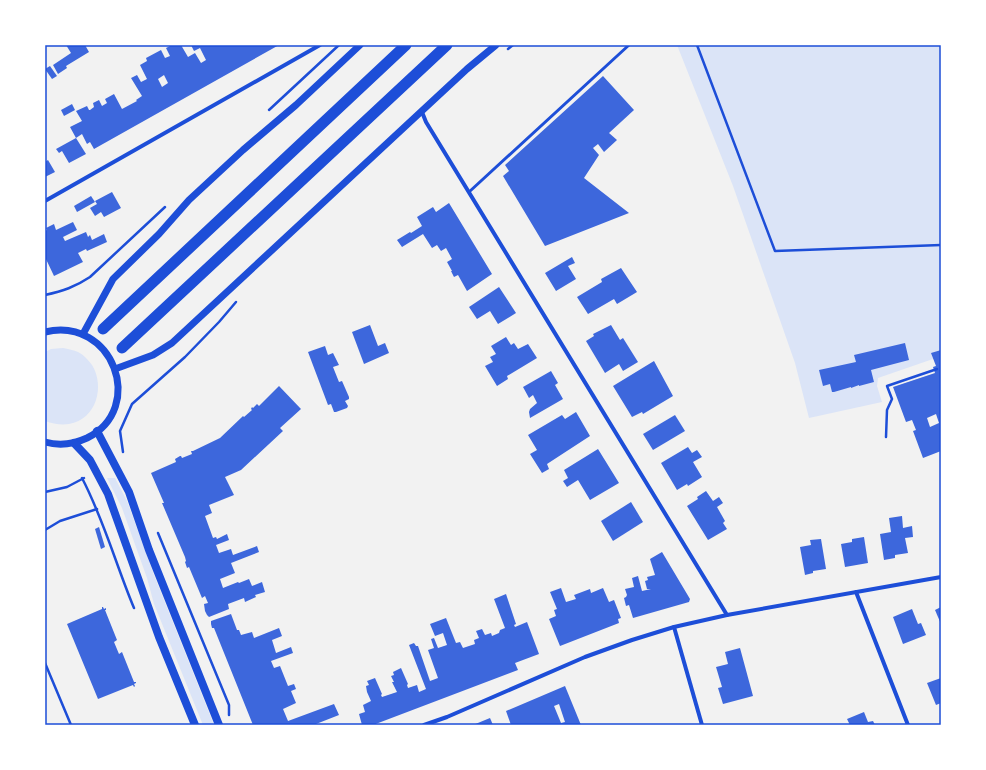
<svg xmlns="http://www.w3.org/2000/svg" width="986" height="770" viewBox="0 0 986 770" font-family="Commissioner,sans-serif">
	<rect width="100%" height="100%" fill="#f2f2f2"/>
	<!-- green -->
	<g fill="#dbe4f7">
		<path d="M677,45H939L941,49V350L932,353L933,359L878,378L877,386L882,402L809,418L795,363L733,186Z"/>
		<path d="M63,348C68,349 74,350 78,352C84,355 88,360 92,365C105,386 97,419 69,424C61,425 53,424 45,421V352L51,349Z"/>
		<path d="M107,478H115L127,501L154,575L214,725H203L154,604L147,578L122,508Z"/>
	</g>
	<!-- building -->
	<g fill="#3d67dc" fill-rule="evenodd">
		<path d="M66,45H85L89,52L66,66L67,68L58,74L53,65L71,53Z"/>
		<path d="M172,45H181L188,57L195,53L201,63L206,60L200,48L194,51L191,45H279L94,149L90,142L87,144L82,134L76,138L70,127L82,121L76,111L87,106L89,110H90L94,107L93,103L99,100L102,106L107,103L105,99L114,94L122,109L137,101L136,100L142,96L131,78L137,75L141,82L147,79L140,65L147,61L146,58L161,50L165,58L170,56L166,48ZM164,75L168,83L162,87L158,79Z"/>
		<path d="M50,66L57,76L52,79L45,69Z"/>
		<path d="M603,76L634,110L609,133L617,140L604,152L598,144L593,148L599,155L584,178L629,213L545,246L503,176L509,171L505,165Z"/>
		<path d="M72,104L75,110L64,116L61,110Z"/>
		<path d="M76,138L86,154L69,163L62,151L59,153L56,149Z"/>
		<path d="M48,160L55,172L45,177V162Z"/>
		<path d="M112,192L121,208L104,217L101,212L95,216L90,208L97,204L95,201Z"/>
		<path d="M91,196L95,202L77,212L74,206Z"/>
		<path d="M449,203L492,274L467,291L458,275L454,277L451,271H452L447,262L452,259L446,248L441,251L437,245L432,248L423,234L402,247L397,240L410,232L411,233L422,226L417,217L433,207L436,212Z"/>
		<path d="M73,222L77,230L63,237L65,241L86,232L88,237L90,235L92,240L104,234L107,242L87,251L86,249L78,253L83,262L54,276L45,257V231L47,230L46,228L54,224L56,230Z"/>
		<path d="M572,257L575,263L568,266L576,279L556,291L545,273Z"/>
		<path d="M621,268L637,292L617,304L614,299L588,314L577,297L602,282L601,279Z"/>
		<path d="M499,287L516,313L498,324L490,311L477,319L469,307Z"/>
		<path d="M370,325L378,346L385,343L389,353L364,364L352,332Z"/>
		<path d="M611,325L620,340L623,338L638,362L623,371L619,364L605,373L586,341L594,336L593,334Z"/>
		<path d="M506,337L511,345L514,343L518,349L528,344L537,358L507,376L508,379L497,386L485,366L493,362L490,357L496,354L491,346Z"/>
		<path d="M905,343L909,360L871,370L874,382L859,386V385L851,388V387L834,392H832L830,384L823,386L819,370L856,362L854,355Z"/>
		<path d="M325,346L328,355L333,353L339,365L333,367L339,382L342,381L349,397V399L345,401L348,406L347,408L336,412H334L331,404L328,405L308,352Z"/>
		<path d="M941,350V451L923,458L913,431L916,430L912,420L906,422L893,387L935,373L933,367L936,366L931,353ZM936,414L939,423L930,427L927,418Z"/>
		<path d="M654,361L673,396L643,414L642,412L632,417L613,386Z"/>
		<path d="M551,371L558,383L555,385L563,399L530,418L529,412L530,409L537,403L533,395L529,398L523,387Z"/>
		<path d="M279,386L301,409L280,428L283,431L241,470L225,477L234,495L209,505L212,513L205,516L213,538L216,537L217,539L227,534L229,540L216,545L219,553L231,549L233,555L257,546L259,552L231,563L235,573L220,579L223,588L238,582L239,583L249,579L252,586L262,582L265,592L255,595L256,597L245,602L244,598L228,604L229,609L209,617L207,615L205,611L204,604L208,603L205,596L202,598L189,567L187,568L185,562L186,561L185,557L162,503H164L151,473L176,462L175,459L180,456H181L182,458L192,454L191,451H193L220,438L242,417L243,416L244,417L252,410L251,409L252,407L253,408L257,404L259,406Z"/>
		<path d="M576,412L590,436L547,464L549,469L542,473L530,454L537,450L528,435L562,415L565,419Z"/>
		<path d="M675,415L685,431L653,450L643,434Z"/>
		<path d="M688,447L692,453L697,450L702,457L693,462L702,477L688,486L687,484L677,490L661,463Z"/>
		<path d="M598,449L619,483L590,500L578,480L567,487L563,481L568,478L564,470Z"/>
		<path d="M706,491L713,501L719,497L723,503L717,507L725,521L723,523L727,529L708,540L687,506L698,499L697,497Z"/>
		<path d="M631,502L643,522L613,541L601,521Z"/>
		<path d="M902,516L903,528L912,526L913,537L905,538L908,553L895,555V558L884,560L880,534L891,532L889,518Z"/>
		<path d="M99,527L105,547L101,549L95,529Z"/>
		<path d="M864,537L868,563L845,567L841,544L852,542V539Z"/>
		<path d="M821,539L826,569L813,571V573L805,575L800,547L811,545L810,540Z"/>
		<path d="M662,552L690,599L689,602L633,618L629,605L626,606L624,598L626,597L627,595L625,589L634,587L632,578L638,576L642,591L651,589H647L645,581L648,580L647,577L655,575L650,559Z"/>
		<path d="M561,588L566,602L576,599L574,595L590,589L591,593L603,588L609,602L614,600L621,618L618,619L619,623L560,646L549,619L556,616L554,610L557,609L550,592Z"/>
		<path d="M506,594L516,624L514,625L515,627L527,622L539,654L515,663L518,670L373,725H362L359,714L365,712L363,705L371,701L367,692L366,686L369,685L367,681L375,678L382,694L381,695L382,697L397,692L392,682H394L391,676L394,675L393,672L401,668L408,684L407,685L408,688L417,685L419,692L426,689L409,645L414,643L416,646H418L430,681L438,678L428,650L434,648L431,639L434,638L438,648L447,645L443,633L435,636L430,624L446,618L456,643L460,642L463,648L475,644L474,640L479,638L476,631L482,629L485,635L491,633L492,636L499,633L500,630L505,628L494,599Z"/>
		<path d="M102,607H103L104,609L106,608V610H105L117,640L114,642L119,654L122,652L134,682H136V683L134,684L135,686L134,687L133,685L98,699L67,624L102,609Z"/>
		<path d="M941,607V624L935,610Z"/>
		<path d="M912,609L918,624L921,623L926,635L903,644L893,617Z"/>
		<path d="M231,614L237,630H239L241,635L252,632L254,638L279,628L282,636L272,640L276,653L291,647L293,653L271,661L274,668L280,666L288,686L294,684L296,689L291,691L296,703L283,709L288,721L334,704L339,715L316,724V725H253L214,628H212L211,624V621Z"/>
		<path d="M740,648L753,696L723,704L718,688L722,687L716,667L728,664L725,652Z"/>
		<path d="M941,678V703L936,705L927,683Z"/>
		<path d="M565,686L581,725H511L506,711ZM559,704L565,722L561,723L554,706Z"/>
		<path d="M864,712L868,722L873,721L875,725H850L847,719Z"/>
		<path d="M490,718L493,725H473Z"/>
	</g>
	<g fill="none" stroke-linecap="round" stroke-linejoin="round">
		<!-- path -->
		<g stroke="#1d4ed8" stroke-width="2.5">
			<path d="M697,45L775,251L941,245"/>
			<path d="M508,49L513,45"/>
			<path d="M269,110L339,45"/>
			<path d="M45,295C63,291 75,287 90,277L165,207"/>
			<path d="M886,437L887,410L892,399L887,386L937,369"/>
			<path d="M123,452L120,431L132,404L185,357L219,322L236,302"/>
			<path d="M82,478C104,520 116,565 134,608"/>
			<path d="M45,492L67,487L84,478"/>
			<path d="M45,530L60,521L97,509"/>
			<path d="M158,533L229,705V715"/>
			<path d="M45,663L71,725"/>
		</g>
		<!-- service -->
		<path stroke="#1d4ed8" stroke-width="3" d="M469,192L629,45"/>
		<!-- minor -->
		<g stroke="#1d4ed8" stroke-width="4">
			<path d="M422,112L426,122L727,615"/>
			<path d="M45,201L320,45"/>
			<path d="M856,592L908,725"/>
			<path d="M674,627L702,725"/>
			<path d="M424,725L447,717L585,657L632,640L674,627L727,615L941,577"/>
		</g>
		<!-- tertiary -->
		<g stroke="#1d4ed8" stroke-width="7">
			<path d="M45,332C113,316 147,408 87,438C74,444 59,446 45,442"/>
			<path d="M83,334L113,279L159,234L189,200L243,150L296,105L360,45"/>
			<path d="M115,369L153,355L172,343L467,69L496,45"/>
		</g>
		<!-- secondary -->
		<g stroke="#1d4ed8" stroke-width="8">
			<path d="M97,431L129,492L149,550L219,725"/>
			<path d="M74,443L90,460L108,494L159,637L195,725"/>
		</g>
		<!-- trunk -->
		<g stroke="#1d4ed8" stroke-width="11">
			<path d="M103,329L406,45"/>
			<path d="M122,348L447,45"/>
		</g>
	</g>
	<!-- border -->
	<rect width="986" height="770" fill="none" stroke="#ffffff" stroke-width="92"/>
	<rect x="46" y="46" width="894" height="678" fill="none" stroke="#1d4ed8" stroke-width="1.5"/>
</svg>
